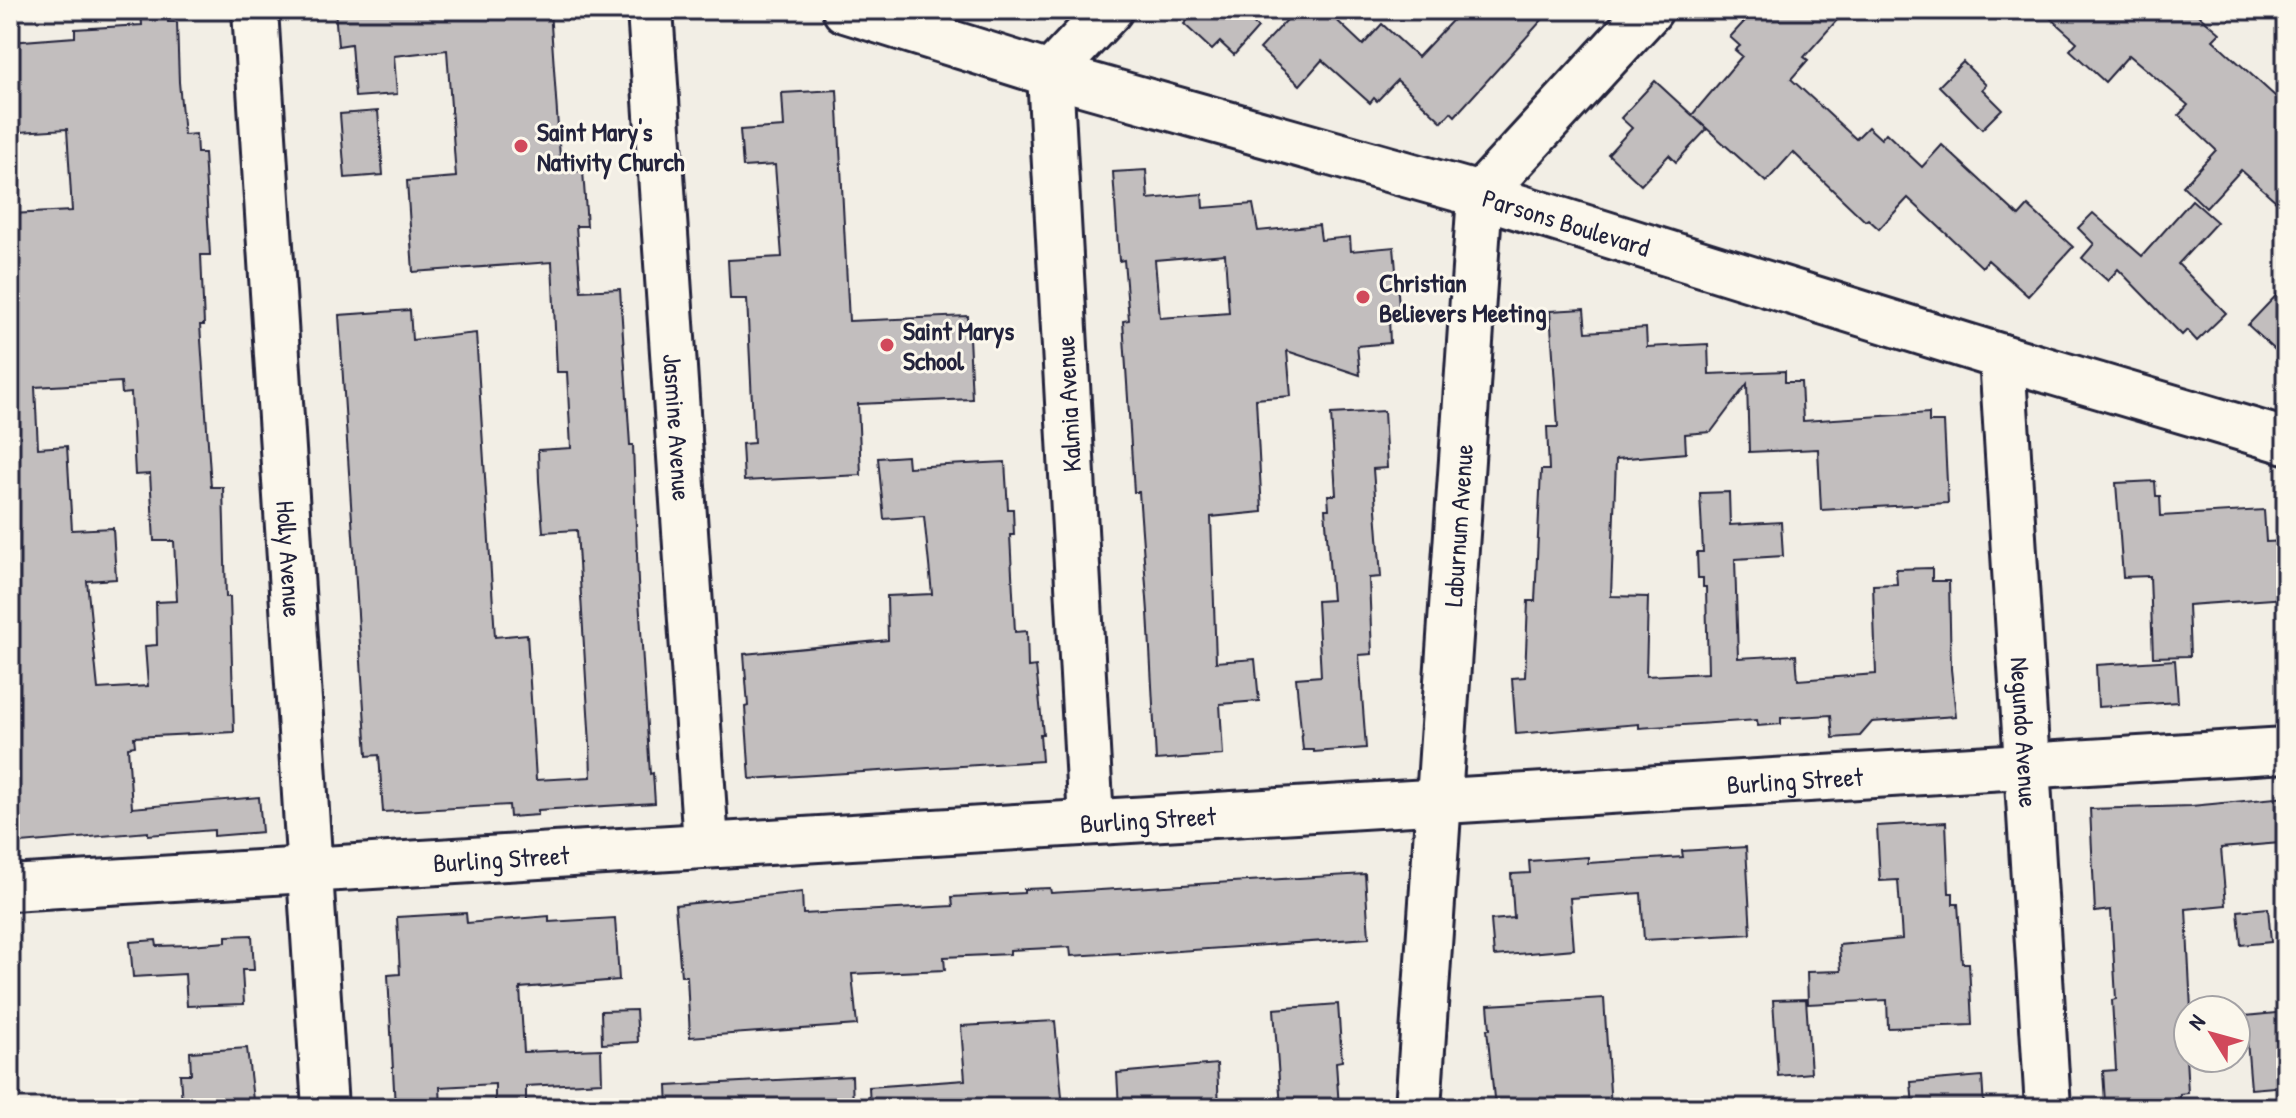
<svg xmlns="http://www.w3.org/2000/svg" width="2296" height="1118" viewBox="0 0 2296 1118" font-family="'Patrick Hand',sans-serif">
	<rect width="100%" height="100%" fill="#f2eee5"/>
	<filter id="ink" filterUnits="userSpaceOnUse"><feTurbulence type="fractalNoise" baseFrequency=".0125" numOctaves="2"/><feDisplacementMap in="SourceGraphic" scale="16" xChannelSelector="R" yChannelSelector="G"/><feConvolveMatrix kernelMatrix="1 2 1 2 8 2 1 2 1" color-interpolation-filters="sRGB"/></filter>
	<g filter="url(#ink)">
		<!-- building -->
		<g fill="#c2bebe" stroke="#22223b" stroke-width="2" fill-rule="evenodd">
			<path d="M141,10H168V22H177L179,82L184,135L196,134L197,153H204L210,255H201L204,325H200L211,487H223L226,597H230L234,732L134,737L135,746L128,747L132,808L259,797L262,832L214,836V830L148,835V832L10,844V480H16L10,416V214L72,211L67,129L19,132L14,108H10V42L75,37V29L142,25ZM121,382L122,394L131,393L135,475L150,474L154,541H174L177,601L156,602L157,645L145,646L148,686L98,689L87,581L116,579L113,528L72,530L67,446L38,448L35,387Z"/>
			<path d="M335,10H406L407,15L468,10H550L561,172L583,171L587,226H576L581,291L620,289L630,445H633L638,582L650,774L653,773L655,803L538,810V815L510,817L509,805L383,812L379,755L367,756L339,315L410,310L412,340L476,333L495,637L527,634L536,780L591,777L590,745L577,530L543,532L539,481L538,450L571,448L567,372H557L552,262L413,272L407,181L456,177L447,50L394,56L397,94L355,97L351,44L338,46Z"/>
			<path d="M1197,10H1238L1258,28L1234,55L1220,42L1212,50L1184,24Z"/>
			<path d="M1296,10H1326L1363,45L1382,24L1418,57L1462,10H1551L1455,116L1451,112L1442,122L1397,80L1377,101L1374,98L1370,103L1322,60L1300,85L1260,49Z"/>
			<path d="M1755,10H1846L1804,57L1808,60L1791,79L1856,139L1868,127L1881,139L1886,133L1922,167L1942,145L2019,216L2028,206L2073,247L2028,296L1988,260L1982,267L1908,198L1879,229L1868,219L1865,221L1793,152L1766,182L1693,116L1707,129L1676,162L1669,155L1641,185L1608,154L1632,128L1621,118L1655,81L1692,115L1742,56L1735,50L1740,46L1730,37Z"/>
			<path d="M2041,10H2193L2220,33L2213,40L2286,106V210L2241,170L2206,208L2183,186L2216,150L2179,115L2188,105L2129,55L2105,82L2070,50L2077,42Z"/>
			<path d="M1963,62L1986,85L1982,89L2002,109L1982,129L1939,86Z"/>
			<path d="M837,90L849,321L968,316L972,399L858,404L861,475L744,481L742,444L754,443L747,299H730L728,260L782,257L775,165L743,167L740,130L784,127L782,93Z"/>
			<path d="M378,111L383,175L345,178L340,114Z"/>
			<path d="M1146,170L1148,199L1202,194L1203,208L1253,204L1258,231L1319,225L1321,240L1350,237L1351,251L1394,247L1400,317L1389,318L1390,343L1357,346L1360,375L1287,351L1291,396L1256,399L1262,512L1211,517L1216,662L1255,659L1259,701L1220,704L1223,755L1156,760L1148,612L1139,492H1134L1123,321L1129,320L1124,260L1119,261L1113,172ZM1225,254L1229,313L1160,318L1155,260Z"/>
			<path d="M2192,200L2217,222L2178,264L2226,313L2197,341L2187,330L2182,335L2118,269L2108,281L2082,258L2094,244L2078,228L2093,213L2142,256Z"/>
			<path d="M2286,285V360L2248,325Z"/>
			<path d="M1584,309L1586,332L1646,328L1647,347L1708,344L1709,374L1785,371V382H1801L1803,421L1929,413V422H1944L1948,503L1821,510L1818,449L1749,452L1747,384L1711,432L1685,434L1686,453L1616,459L1611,596L1648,597L1646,676L1708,673L1706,587H1703V578H1698L1697,552H1703L1700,493L1729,492L1730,525L1781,522L1783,556L1735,559L1738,658L1796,655L1798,680L1876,674L1873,585L1897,584L1896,569L1932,568V581H1949L1951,669L1956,716L1872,722L1860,736L1833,738L1831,715L1781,718V724L1758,726L1757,720L1639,728V724L1516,734L1512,678L1525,677L1528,601H1535L1541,470H1549L1547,427H1558L1550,311Z"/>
			<path d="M1384,411L1387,468L1373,469L1381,577L1369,578L1372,654L1359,655L1366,748L1314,752V750H1303L1296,678L1321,676L1317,601L1332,600L1325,509H1329L1328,495H1336L1331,414Z"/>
			<path d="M907,456L908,467L1005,462L1008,509H1013L1014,535H1010L1015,632L1027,631L1028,667L1036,666L1043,734H1040L1042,761L750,779L745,707L748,706L744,654L888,640L887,596L932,594L924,516L884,519L878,458Z"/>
			<path d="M2155,481L2156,496H2160L2161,516L2264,510L2266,542L2286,541V598L2188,605L2190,656L2153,657L2150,576L2123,577L2116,483Z"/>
			<path d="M2175,660L2178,702L2098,707L2096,665Z"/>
			<path d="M2286,797V840L2280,841V843L2221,848L2226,905L2186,909L2191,1010H2188L2186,1057L2188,1093L2180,1094V1099L2105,1103L2103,1071L2116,1070L2112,1000L2116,999L2111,910L2095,912L2090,809L2191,806Z"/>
			<path d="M1946,822L1949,893H1953V904H1958L1962,963H1969L1972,1025L1888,1028L1887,1000L1808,1004L1807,972L1841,971L1839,945L1902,939L1898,880L1880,881L1877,826Z"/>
			<path d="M1746,847L1751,934L1644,940L1641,893L1570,898L1574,949L1494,956L1491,920L1514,918L1511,874L1530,873L1529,861L1588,857V863L1683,857L1682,851Z"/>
			<path d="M1365,874L1369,938L1120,955V953L1071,956L1070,947L1010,950V954L944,957L945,970L852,974L857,1025L690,1037L687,976H681L675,905L802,892L803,914L953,906L952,897L1024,893V889L1050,888L1051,893Z"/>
			<path d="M2268,908L2271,942L2241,945L2238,911Z"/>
			<path d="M466,913L467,923L549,916V922L615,918L619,980L520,988L524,1052L601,1049L602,1082L526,1086V1108H495V1084L440,1087L441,1108H395L388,975L400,974L397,917Z"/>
			<path d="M252,935L254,970H242L244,1004L187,1006L185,974L133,977L130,942L156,940L157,946L190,945L226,942V936Z"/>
			<path d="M1604,998L1611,1108H1495L1487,1029H1490L1488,1005Z"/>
			<path d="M1806,999L1811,1073L1778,1076L1773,1000Z"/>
			<path d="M1338,1004L1342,1061L1336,1062L1339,1108H1281L1274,1009Z"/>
			<path d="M636,1010L638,1042L602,1044L601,1011Z"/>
			<path d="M2286,1012V1086L2251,1089L2245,1016Z"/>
			<path d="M1055,1021L1063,1108H870L869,1087L965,1080L961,1026Z"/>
			<path d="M247,1048L253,1100L182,1104L180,1074H191L190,1052Z"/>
			<path d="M1217,1064L1219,1108H1119L1117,1073Z"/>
			<path d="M852,1076L853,1108H668L667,1086Z"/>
			<path d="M1982,1076L1984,1108H1913L1911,1082Z"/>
		</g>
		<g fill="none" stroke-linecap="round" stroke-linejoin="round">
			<!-- minor casing -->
			<g stroke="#22223b" stroke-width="50">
				<g id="minor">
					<path id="s1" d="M255,10L325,1108"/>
					<path id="s2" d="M650,10L706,844"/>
					<path id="s3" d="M845,10L1050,74L1480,195L2002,357L2286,441"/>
					<path id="s4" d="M2002,357L2048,1108"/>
					<path d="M1091,821L1050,74L1110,10"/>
					<path id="s5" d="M10,888L2286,750"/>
					<path id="s6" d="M1418,1108L1480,195L1650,10"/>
				</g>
			</g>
			<!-- minor -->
			<use href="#minor" stroke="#fbf7ec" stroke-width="44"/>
		</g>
	</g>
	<!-- markers -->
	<g fill="#d1495b" stroke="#fbf7ec" stroke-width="3">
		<circle cx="521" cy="146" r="8"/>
		<circle cx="1363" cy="297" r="8"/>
		<circle cx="887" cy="345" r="8"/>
	</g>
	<g text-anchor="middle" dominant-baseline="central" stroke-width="6" stroke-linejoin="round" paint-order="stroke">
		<!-- poi labels -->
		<g font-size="26" font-weight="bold" fill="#22223b" stroke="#fbf7ec" text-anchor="start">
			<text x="537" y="131">Saint Mary's<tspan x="537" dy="30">Nativity Church</tspan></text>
			<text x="1379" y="282">Christian<tspan x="1379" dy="30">Believers Meeting</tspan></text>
			<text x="903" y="330">Saint Marys<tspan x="903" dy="30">School</tspan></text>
		</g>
		<!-- street labels -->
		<g font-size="26" fill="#22223b" stroke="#fbf7ec">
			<text stroke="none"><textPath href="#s3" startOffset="752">Parsons Boulevard</textPath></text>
			<text transform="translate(1068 404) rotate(-93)">Kalmia Avenue</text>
			<text stroke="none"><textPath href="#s2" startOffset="418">Jasmine Avenue</textPath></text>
			<text stroke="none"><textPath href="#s6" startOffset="584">Laburnum Avenue</textPath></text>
			<text stroke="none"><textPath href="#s1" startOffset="550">Holly Avenue</textPath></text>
			<text stroke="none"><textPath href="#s4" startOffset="376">Negundo Avenue</textPath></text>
			<text stroke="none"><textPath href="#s5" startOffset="1788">Burling Street</textPath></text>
			<text stroke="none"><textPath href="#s5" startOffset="1140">Burling Street</textPath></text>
			<text stroke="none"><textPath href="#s5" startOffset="492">Burling Street</textPath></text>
		</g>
	</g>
	<!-- margin -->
	<rect width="2296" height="1118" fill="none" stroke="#fbf7ec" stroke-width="40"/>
	<rect x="20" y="20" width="2256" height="1078" fill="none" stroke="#22223b" stroke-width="3" filter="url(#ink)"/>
	<!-- north arrow -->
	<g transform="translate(2212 1034) rotate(307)"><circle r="38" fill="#fbf7ec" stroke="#a4a2a5" stroke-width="2"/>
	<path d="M0-6L14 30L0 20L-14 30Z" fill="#d1495b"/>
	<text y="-12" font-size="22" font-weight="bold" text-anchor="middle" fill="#22223b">N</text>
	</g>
</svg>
